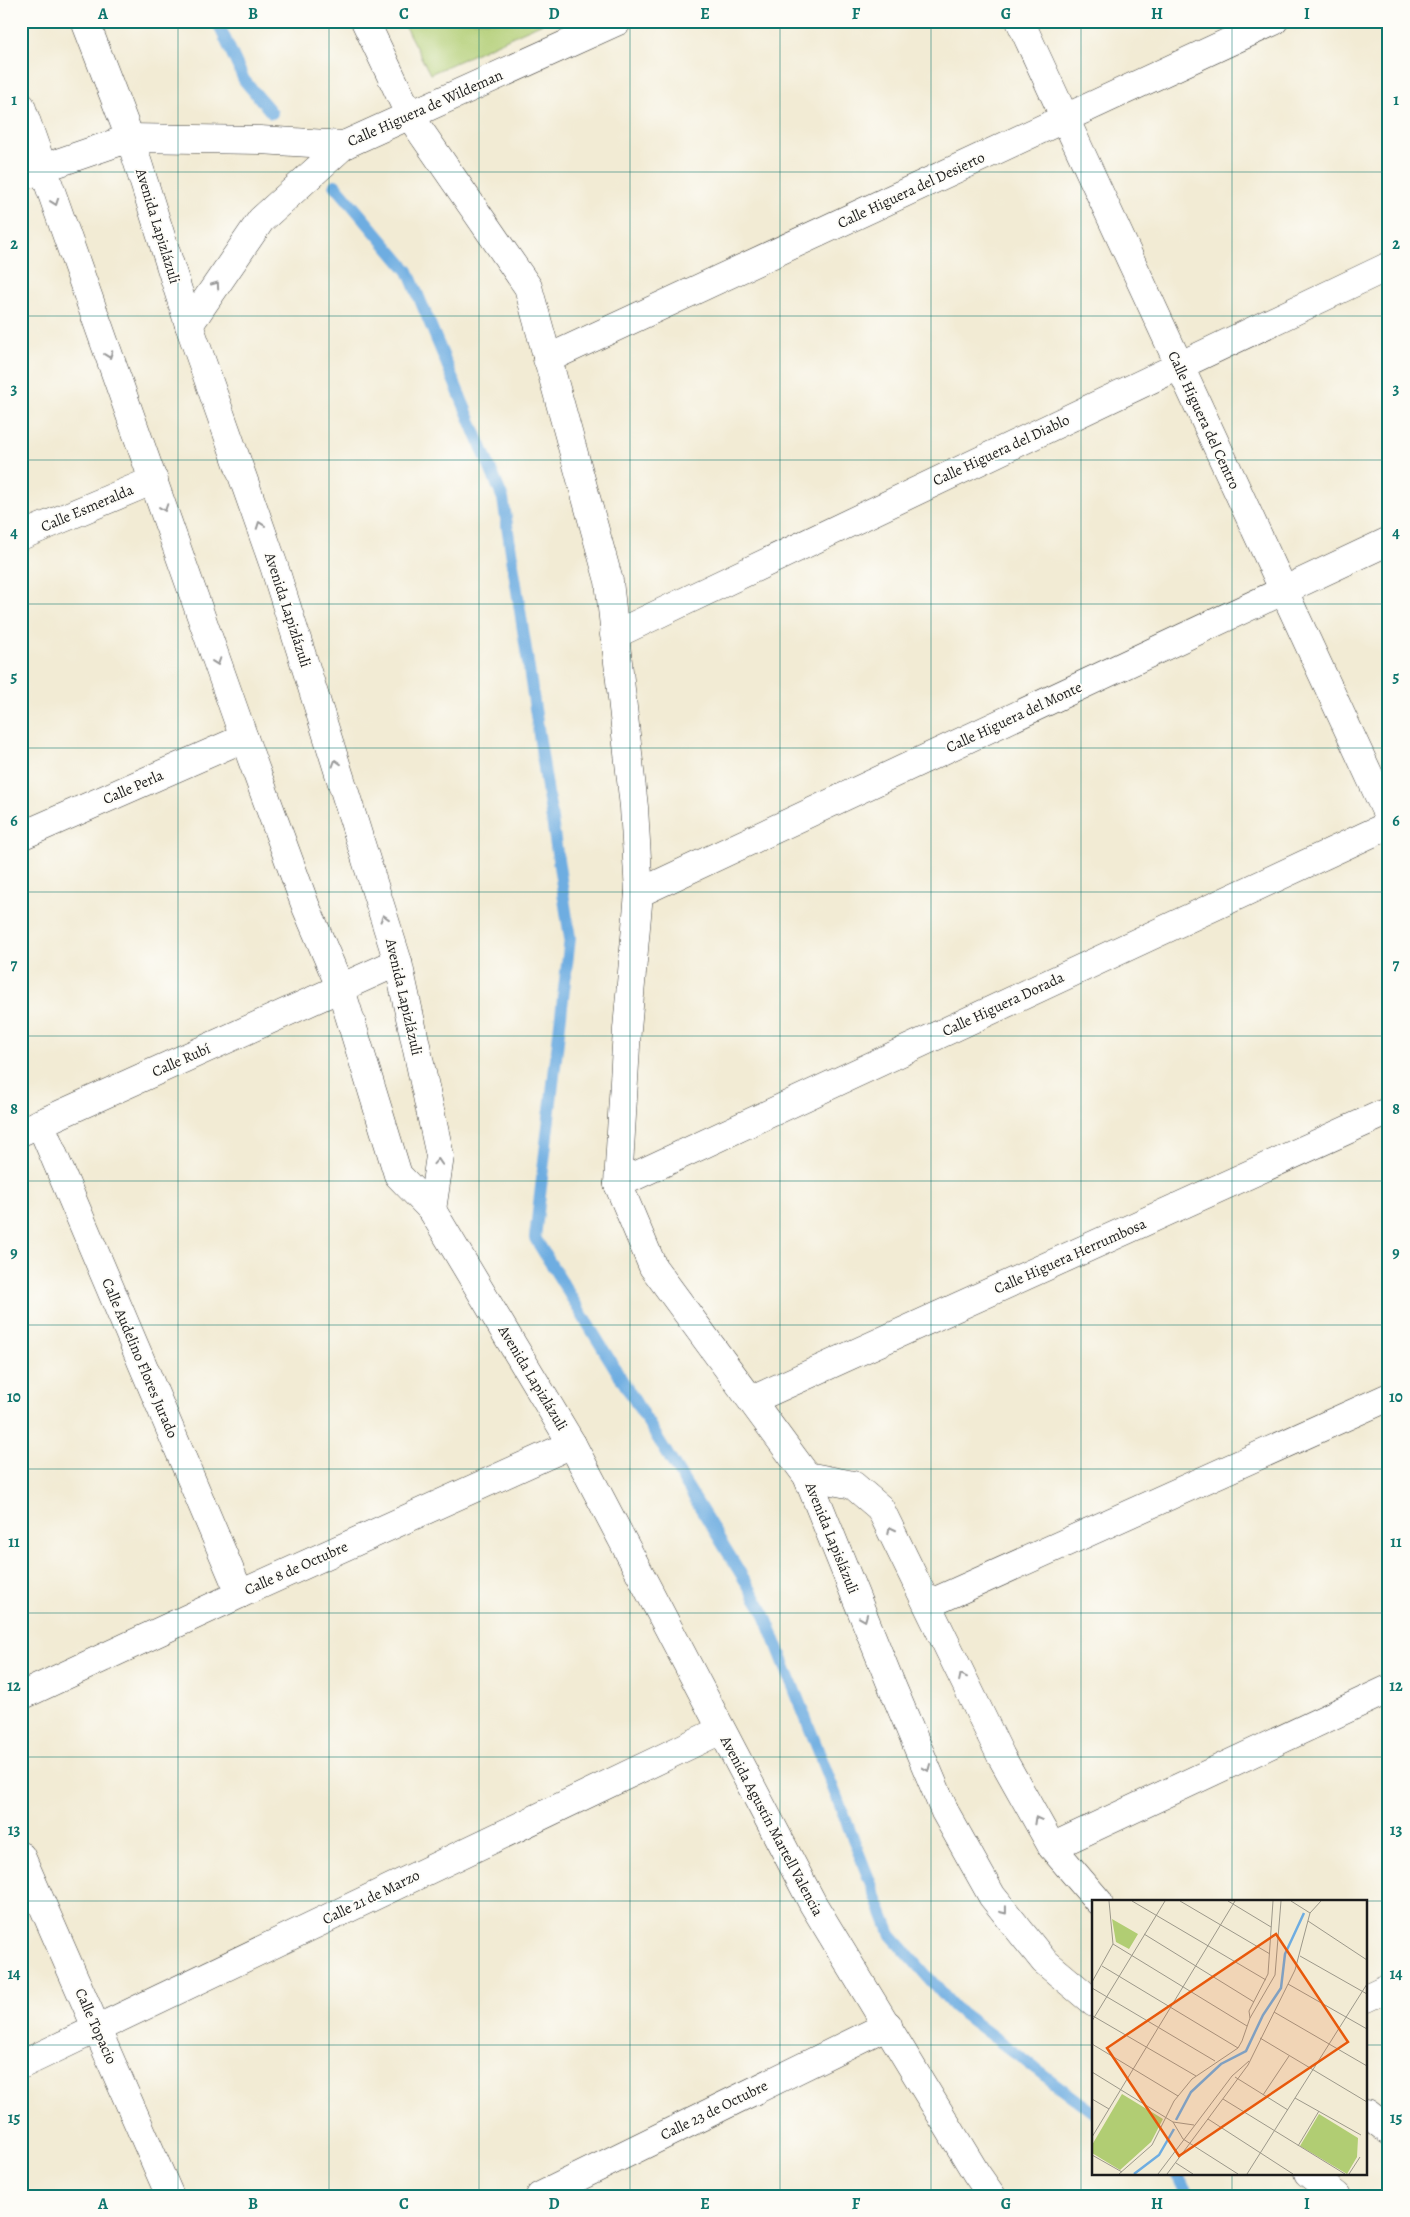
<svg xmlns="http://www.w3.org/2000/svg" width="1410" height="2217" viewBox="0 0 1410 2217" font-family="Alegreya,serif">
	<rect width="100%" height="100%" fill="#fdfcf7"/>
	<filter id="ink" filterUnits="userSpaceOnUse"><feTurbulence type="fractalNoise" baseFrequency=".02" numOctaves="2"/><feDisplacementMap in="SourceGraphic" scale="10" xChannelSelector="R" yChannelSelector="G"/><feConvolveMatrix kernelMatrix="1 2 1 2 8 2 1 2 1" color-interpolation-filters="sRGB"/></filter>
	<filter id="wash" filterUnits="userSpaceOnUse"><feTurbulence type="fractalNoise" baseFrequency=".0096" numOctaves="4" result="noise"/><feDisplacementMap in="SourceGraphic" scale="20" xChannelSelector="R" yChannelSelector="G"/><feGaussianBlur stdDeviation="1.12" result="paint"/><feColorMatrix in="noise" values="0 0 0 0 0 0 0 0 0 0 0 0 0 0 0 0 0 1.4 0 .05"/><feComposite in="paint" operator="in"/></filter>
	<g filter="url(#wash)">
		<rect width="100%" height="100%" fill="#f2ebd4"/>
		<!-- green -->
		<path fill="#b1cd73" stroke="#667448" d="M402,21H547L430,74Z"/>
		<g fill="none" stroke-linecap="round" stroke-linejoin="round">
			<!-- stream -->
			<g stroke="#6eade1" stroke-width="12">
				<path d="M217,21L244,80L272,113"/>
				<path d="M335,185L408,271L503,499L570,938L535,1238L763,1610L891,1935L954,2007L1094,2113"/>
				<path d="M1174,2173L1178,2177L1190,2196"/>
			</g>
		</g>
	</g>
	<g filter="url(#ink)">
		<g fill="none" stroke-linecap="round" stroke-linejoin="round">
			<!-- minor casing -->
			<g stroke="#3c3b38" stroke-width="29">
				<g id="minor">
					<path d="M365,21L410,116L528,287L609,581L634,807L639,893L627,1029L618,1184L653,1267L807,1476L891,1684L945,1812L992,1896L1044,1961L1094,2003"/>
					<path d="M1020,21L1389,818"/>
					<path d="M21,177L43,168L130,138L260,140L344,145L618,21"/>
					<path d="M547,359L1274,21"/>
					<path d="M21,536L154,480"/>
					<path d="M614,635L1389,266"/>
					<path d="M21,836L244,738"/>
					<path d="M639,893L1389,541"/>
					<path d="M40,1123L240,1594"/>
					<path d="M21,1132L398,962"/>
					<path d="M618,1184L1389,825"/>
					<path d="M752,1400L1389,1111"/>
					<path d="M807,1476L853,1485L880,1508L1001,1756L1052,1847L1098,1901"/>
					<path d="M929,1604L1389,1397"/>
					<path d="M21,1696L240,1594L572,1444"/>
					<path d="M1052,1847L1389,1689"/>
					<path d="M21,1856L170,2196"/>
					<path d="M1366,1998L1389,1987"/>
					<path d="M21,2065L721,1730"/>
					<path d="M1366,2113L1389,2131"/>
					<path d="M1308,2173L1337,2196"/>
					<path d="M540,2196L888,2025"/>
				</g>
			</g>
			<!-- tertiary casing -->
			<g stroke="#3c3b38" stroke-width="29">
				<g id="tertiary">
					<path d="M85,21L130,138L189,325L274,566L398,962L440,1156L432,1210"/>
					<path d="M21,106L244,738L306,907L341,989L398,1175L432,1210L572,1444L813,1904L976,2173L992,2196"/>
					<path d="M189,325L261,220L344,145"/>
				</g>
			</g>
			<!-- minor -->
			<use href="#minor" stroke="#fff" stroke-width="28"/>
			<!-- tertiary -->
			<use href="#tertiary" stroke="#fff" stroke-width="28"/>
		</g>
		<!-- one-way arrows -->
		<defs><path id="oneway-chevron" d="M-2-3.5L2.5 0L-2 3.5" fill="none" stroke-width="1.6" stroke-linecap="round" stroke-linejoin="round" transform="scale(1.25)"/></defs>
		<g stroke="#999">
			<use href="#oneway-chevron" transform="translate(55 202) rotate(70)"/>
			<use href="#oneway-chevron" transform="translate(216 285) rotate(-55)"/>
			<use href="#oneway-chevron" transform="translate(109 355) rotate(70)"/>
			<use href="#oneway-chevron" transform="translate(164 508) rotate(71)"/>
			<use href="#oneway-chevron" transform="translate(260 525) rotate(-110)"/>
			<use href="#oneway-chevron" transform="translate(217 662) rotate(71)"/>
			<use href="#oneway-chevron" transform="translate(336 763) rotate(-107)"/>
			<use href="#oneway-chevron" transform="translate(384 918) rotate(-107)"/>
			<use href="#oneway-chevron" transform="translate(438 1162) rotate(-86)"/>
			<use href="#oneway-chevron" transform="translate(891 1530) rotate(-117)"/>
			<use href="#oneway-chevron" transform="translate(864 1618) rotate(68)"/>
			<use href="#oneway-chevron" transform="translate(962 1677) rotate(-116)"/>
			<use href="#oneway-chevron" transform="translate(927 1768) rotate(67)"/>
			<use href="#oneway-chevron" transform="translate(1037 1820) rotate(-119)"/>
			<use href="#oneway-chevron" transform="translate(1004 1911) rotate(52)"/>
		</g>
	</g>
	<!-- grid -->
	<path fill="none" stroke="#0f766e" stroke-width="1" stroke-opacity="0.55" d="M178,21V2196M329,21V2196M479,21V2196M630,21V2196M780,21V2196M931,21V2196M1081,21V2196M1232,21V1901M21,172H1389M21,316H1389M21,460H1389M21,604H1389M21,748H1389M21,892H1389M21,1036H1389M21,1181H1389M21,1325H1389M21,1469H1389M21,1613H1389M21,1757H1389M21,1901H1094M1366,1901H1389M21,2045H1094M1366,2045H1389M1232,2173V2196"/>
	<g text-anchor="middle" dominant-baseline="central" stroke-width="4" stroke-linejoin="round" paint-order="stroke">
		<!-- street labels -->
		<g font-size="15" fill="#1c1c1c" stroke="#fdfcf7">
			<text transform="translate(425 108) rotate(-24)">Calle Higuera de Wildeman</text>
			<text transform="translate(911 190) rotate(-25)">Calle Higuera del Desierto</text>
			<text transform="translate(158 226) rotate(73)">Avenida Lapizlázuli</text>
			<text transform="translate(1204 420) rotate(65)">Calle Higuera del Centro</text>
			<text transform="translate(1001 450) rotate(-25)">Calle Higuera del Diablo</text>
			<text transform="translate(87 508) rotate(-23)">Calle Esmeralda</text>
			<text transform="translate(288 610) rotate(72)">Avenida Lapizlázuli</text>
			<text transform="translate(1014 717) rotate(-25)">Calle Higuera del Monte</text>
			<text transform="translate(133 787) rotate(-24)">Calle Perla</text>
			<text transform="translate(404 997) rotate(77)">Avenida Lapizlázuli</text>
			<text transform="translate(1003 1004) rotate(-25)">Calle Higuera Dorada</text>
			<text transform="translate(181 1060) rotate(-24)">Calle Rubí</text>
			<text transform="translate(1070 1256) rotate(-24)">Calle Higuera Herrumbosa</text>
			<text transform="translate(140 1358) rotate(67)">Calle Audelino Flores Jurado</text>
			<text transform="translate(533 1378) rotate(59)">Avenida Lapizlázuli</text>
			<text transform="translate(832 1538) rotate(68)">Avenida Lapislázuli</text>
			<text transform="translate(296 1568) rotate(-24)">Calle 8 de Octubre</text>
			<text transform="translate(772 1826) rotate(62)">Avenida Agustín Martell Valencia</text>
			<text transform="translate(371 1897) rotate(-26)">Calle 21 de Marzo</text>
			<text transform="translate(96 2026) rotate(66)">Calle Topacio</text>
			<text transform="translate(714 2110) rotate(-26)">Calle 23 de Octubre</text>
		</g>
	</g>
	<!-- overview -->
	<g transform="translate(1092 1900)">
		<rect width="275" height="275" fill="#f2ebd4"/>
		<path d="M20,19L46,34L37,49L24,42ZM30,194L71,219L59,242L28,270L0,253V245ZM227,214L266,238L265,257L255,274L208,246Z" fill="#b1cd73"/>
		<path fill="none" stroke="#6eade1" stroke-width="2.5" d="M84,220L99,192L129,164L154,151L171,115L189,88L193,54L212,13M42,274L67,255L82,229"/>
		<path fill="none" stroke="#9c988a" stroke-width="1" d="M40,1L174,80M88,1L178,54M136,1L179,27M199,1L218,13M216,21L275,60M52,34L162,102M21,44L155,126M208,56L275,94M10,66L146,148M0,82L21,44L17,1M196,84L275,129M0,88L123,161M182,112L275,166M1,116L104,176M158,118L157,111L176,74L181,1M0,121L73,1M168,138L275,202M0,144L86,196M0,172L81,222L91,239L146,274M143,177L196,210M171,195L197,156M203,198L269,235M0,199L17,209M131,199L253,274M116,219L201,274M81,222L102,225M0,237L143,1M206,246L227,211M0,255L30,272M84,263L101,274M27,274L60,245L82,201L100,179L146,148L150,141L158,118L183,75L189,1M66,274L140,176L157,161M75,274L156,165L203,70L218,13L229,1M155,274L275,84M257,274L268,257"/>
		<path fill="#e8590c" fill-opacity="0.15" stroke="#e8590c" stroke-width="2.5" d="M184,34L256,142L87,256L15,148Z"/>
		<rect width="275" height="275" fill="none" stroke="#1c1c1c" stroke-width="2.5"/>
	</g>
	<!-- margin -->
	<rect width="1410" height="2217" fill="none" stroke="#fdfcf7" stroke-width="55"/>
	<rect x="28" y="28" width="1354" height="2162" fill="none" stroke="#0f766e" stroke-width="2"/>
	<g font-size="16" text-anchor="middle" font-weight="bold" fill="#0f766e">
		<text x="103" y="19">A</text>
		<text x="253" y="19">B</text>
		<text x="404" y="19">C</text>
		<text x="554" y="19">D</text>
		<text x="705" y="19">E</text>
		<text x="856" y="19">F</text>
		<text x="1006" y="19">G</text>
		<text x="1157" y="19">H</text>
		<text x="1307" y="19">I</text>
		<text x="14" y="105">1</text>
		<text x="1396" y="105">1</text>
		<text x="14" y="249">2</text>
		<text x="1396" y="249">2</text>
		<text x="14" y="394">3</text>
		<text x="1396" y="394">3</text>
		<text x="14" y="538">4</text>
		<text x="1396" y="538">4</text>
		<text x="14" y="682">5</text>
		<text x="1396" y="682">5</text>
		<text x="14" y="826">6</text>
		<text x="1396" y="826">6</text>
		<text x="14" y="970">7</text>
		<text x="1396" y="970">7</text>
		<text x="14" y="1114">8</text>
		<text x="1396" y="1114">8</text>
		<text x="14" y="1258">9</text>
		<text x="1396" y="1258">9</text>
		<text x="14" y="1402">10</text>
		<text x="1396" y="1402">10</text>
		<text x="14" y="1547">11</text>
		<text x="1396" y="1547">11</text>
		<text x="14" y="1691">12</text>
		<text x="1396" y="1691">12</text>
		<text x="14" y="1835">13</text>
		<text x="1396" y="1835">13</text>
		<text x="14" y="1979">14</text>
		<text x="1396" y="1979">14</text>
		<text x="14" y="2123">15</text>
		<text x="1396" y="2123">15</text>
		<text x="103" y="2209">A</text>
		<text x="253" y="2209">B</text>
		<text x="404" y="2209">C</text>
		<text x="554" y="2209">D</text>
		<text x="705" y="2209">E</text>
		<text x="856" y="2209">F</text>
		<text x="1006" y="2209">G</text>
		<text x="1157" y="2209">H</text>
		<text x="1307" y="2209">I</text>
	</g>
</svg>
